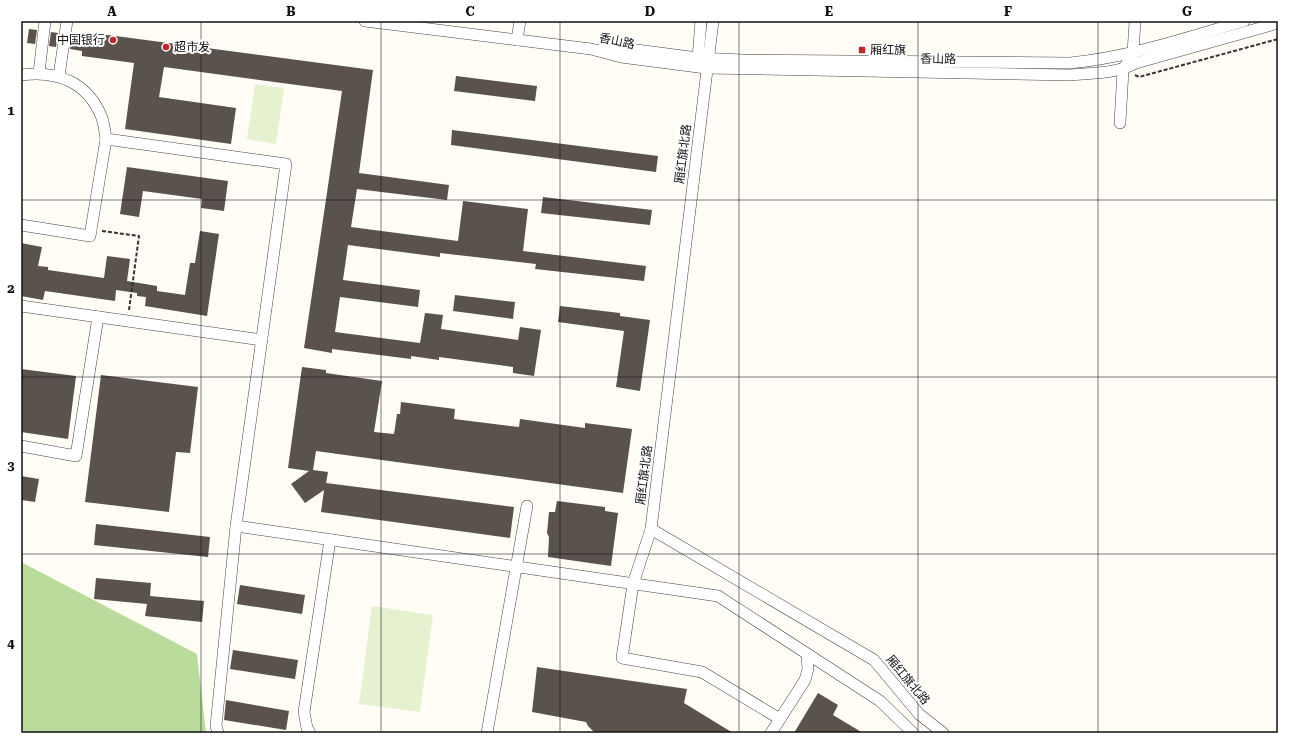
<svg xmlns="http://www.w3.org/2000/svg" width="1299" height="754" viewBox="0 0 1299 754" font-family="'Roboto Serif','Noto Sans SC',serif">
	<rect width="100%" height="100%" fill="#fffdf5"/>
	<!-- forest -->
	<path fill="#b9dc9c" d="M21,562L197,654L206,733H21Z"/>
	<!-- pitch -->
	<g fill="#e6f2cf">
		<path d="M255,84L284,88L276,144L247,139Z"/>
		<path d="M372,606L433,615L420,712L359,704Z"/>
	</g>
	<!-- building -->
	<g fill="#5a524d">
		<path d="M29,29L37,30L35,44L27,43Z"/>
		<path d="M51,32L58,33L56,47L49,46Z"/>
		<path d="M85,32L373,70L359,173L449,185L447,200L357,189L351,227L458,241L463,201L528,209L523,251L646,266L644,281L535,269L536,264L440,253V257L348,245L343,280L420,290L418,307L340,297L335,332L420,343L425,313L443,315L441,329L518,340L520,327L541,330L534,376L513,373V367L439,357V360L411,356V359L332,349V353L304,348L342,91L164,67L159,97L236,108L231,144L125,129L134,63L82,56V51L70,49L72,34L84,36Z"/>
		<path d="M456,76L537,86L535,101L454,91Z"/>
		<path d="M452,130L658,156L656,172L451,145Z"/>
		<path d="M127,167L228,181L224,211L201,208L202,199L143,191L139,217L120,214Z"/>
		<path d="M543,197L652,210L650,225L541,213Z"/>
		<path d="M200,231L219,234L207,316L145,306L146,297L137,296V293L116,290L115,301L45,291L43,300L21,296V243L42,247L38,266L48,267V270L104,278L107,256L130,259L127,281L157,286V291L185,295L190,263H195Z"/>
		<path d="M455,295L515,302L513,319L453,311Z"/>
		<path d="M560,306L620,313V316L650,320L640,391L616,387L624,331L558,322Z"/>
		<path d="M302,367L326,370V373L382,381L374,432L394,434L397,414H400L401,402L455,409L454,419L519,427L520,419L585,428V423L632,429L623,493L316,451L313,470L328,472L326,483L514,507L510,538L321,512L324,490L305,503L291,484L309,471L288,468Z"/>
		<path d="M21,369L76,376L68,439L21,432Z"/>
		<path d="M101,375L198,387L190,453L176,452L169,512L85,502Z"/>
		<path d="M21,476L39,479L35,502L21,500Z"/>
		<path d="M557,501L605,507V511L618,513L611,566L548,557L549,537L547,533L549,512H555Z"/>
		<path d="M96,524L210,537L208,557L94,545Z"/>
		<path d="M96,578L151,583L150,596L204,601L202,622L145,616L147,604L94,599Z"/>
		<path d="M240,585L305,595L302,614L237,604Z"/>
		<path d="M233,650L298,660L295,679L230,669Z"/>
		<path d="M537,667L687,689L684,703L733,733H595L588,726L586,722L532,712Z"/>
		<path d="M818,693L838,705L833,715L863,733H794Z"/>
		<path d="M226,700L289,711L286,730L224,720Z"/>
	</g>
	<g fill="none" stroke-linecap="round" stroke-linejoin="round">
		<!-- minor casing -->
		<g stroke="#444" stroke-width="12">
			<g id="minor">
				<path d="M365,21L591,49L621,57L706,68L1070,75C1094,73 1115,74 1136,63L1278,23"/>
				<path d="M701,21L698,58L702,63"/>
				<path d="M713,21L651,529L874,660L919,714L943,733"/>
				<path d="M517,40L520,21"/>
				<path d="M603,48H621L698,58L743,60L1070,63C1130,57 1186,38 1244,21"/>
				<path d="M39,73L45,21"/>
				<path d="M21,75C57,70 88,82 102,118C104,124 105,132 106,139L286,164L236,526L718,596L880,701L913,733"/>
				<path d="M59,76L67,21"/>
				<path d="M1120,123L1123,70L1133,53L1135,21"/>
				<path d="M21,225L90,236L106,139"/>
				<path d="M21,306L262,340"/>
				<path d="M21,446L76,456L98,317"/>
				<path d="M651,529L633,584L622,658L702,672L780,719"/>
				<path d="M218,733L216,726L236,526"/>
				<path d="M310,733L307,728L304,712L330,540"/>
				<path d="M487,733L527,506"/>
				<path d="M771,733L805,680L808,669L807,655"/>
			</g>
		</g>
		<!-- path -->
		<g stroke="#333" stroke-width="2" stroke-dasharray="4 2" stroke-linecap="butt">
			<path d="M1135,75L1139,77L1278,39"/>
			<path d="M102,231L139,236L129,310"/>
		</g>
		<!-- minor -->
		<use href="#minor" stroke="#fff" stroke-width="11"/>
	</g>
	<!-- grid -->
	<path fill="none" stroke="#111" stroke-width="1" stroke-opacity="0.55" d="M201,21V733M381,21V733M560,21V733M739,21V733M918,21V733M1098,21V733M21,200H1278M21,377H1278M21,554H1278"/>
	<!-- markers -->
	<g fill="#c4262e" stroke="#fff" stroke-width="1.5">
		<circle cx="113" cy="40" r="4"/>
		<circle cx="166" cy="47" r="4"/>
		<rect x="858" y="46" width="8" height="8" rx="2"/>
	</g>
	<g text-anchor="middle" dominant-baseline="central" stroke-width="4" stroke-linejoin="round" paint-order="stroke">
		<!-- poi labels -->
		<g font-size="12" fill="#111" stroke="#fff" text-anchor="start">
			<text x="105" y="40" text-anchor="end">中国银行</text>
			<text x="174" y="47">超市发</text>
			<text x="870" y="50">厢红旗</text>
		</g>
		<!-- street labels -->
		<g font-size="12" fill="#111" stroke="#fff">
			<text transform="translate(617 41) rotate(12)">香山路</text>
			<text transform="translate(938 59) rotate(1)">香山路</text>
			<text transform="translate(683 154) rotate(-83)">厢红旗北路</text>
			<text transform="translate(644 475) rotate(-83)">厢红旗北路</text>
			<text transform="translate(908 680) rotate(50)">厢红旗北路</text>
		</g>
	</g>
	<!-- border -->
	<rect width="1299" height="754" fill="none" stroke="#ffffff" stroke-width="44"/>
	<rect x="22" y="22" width="1255" height="710" fill="none" stroke="#111" stroke-width="1.5"/>
	<g font-size="13" text-anchor="middle" font-weight="bold" fill="#111">
		<text x="112" y="16">A</text>
		<text x="291" y="16">B</text>
		<text x="470" y="16">C</text>
		<text x="650" y="16">D</text>
		<text x="829" y="16">E</text>
		<text x="1008" y="16">F</text>
		<text x="1187" y="16">G</text>
		<text x="11" y="115">1</text>
		<text x="11" y="293">2</text>
		<text x="11" y="470">3</text>
		<text x="11" y="648">4</text>
	</g>
</svg>
